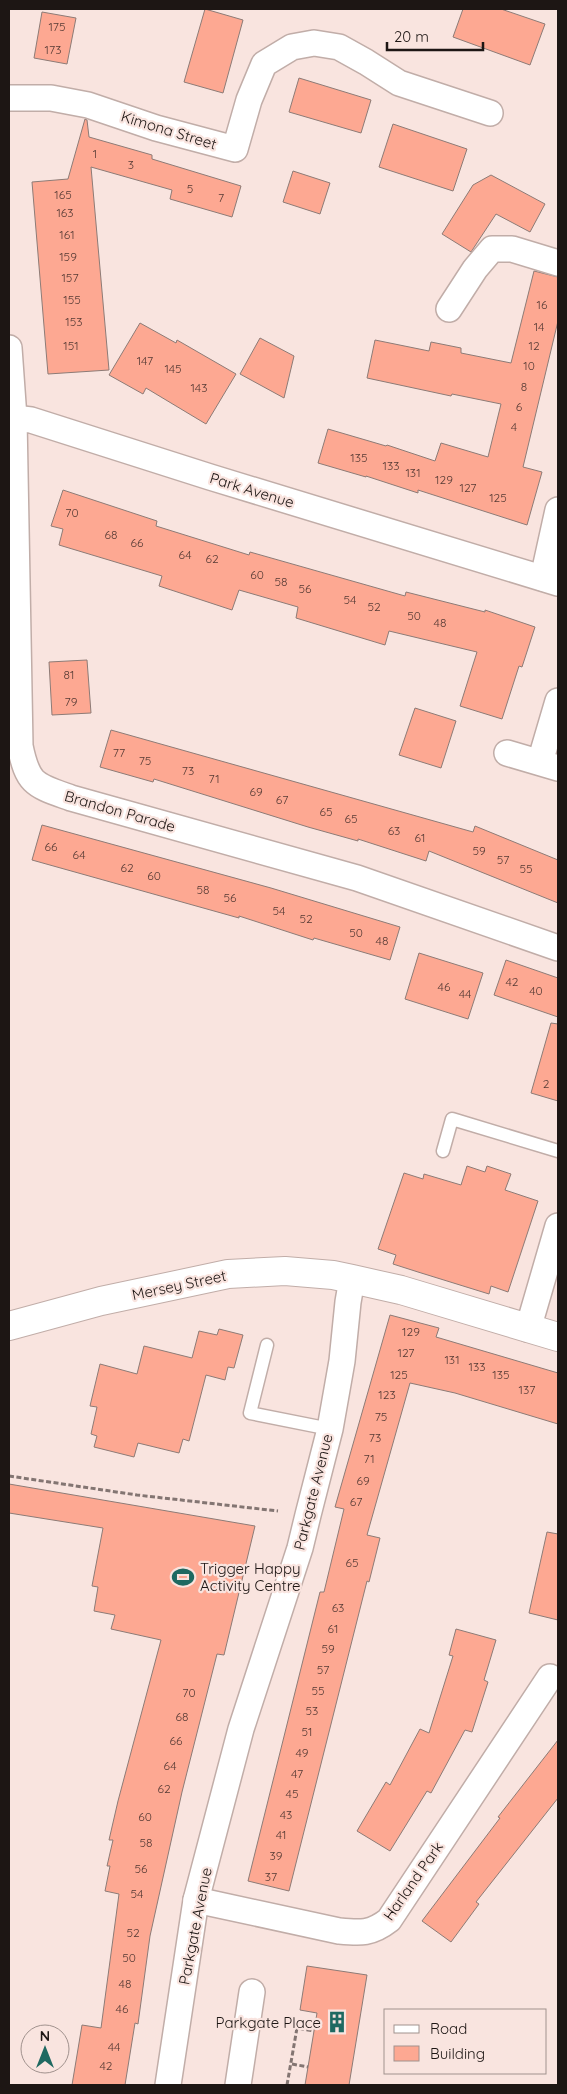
<svg xmlns="http://www.w3.org/2000/svg" width="567" height="2094" viewBox="0 0 567 2094" font-family="Quicksand,sans-serif">
	<rect width="100%" height="100%" fill="#f9e4df"/>
	<!-- building -->
	<g fill="#fda892" stroke="#8d7b76">
		<path d="M205,9L243,20L223,93L184,82Z"/>
		<path d="M463,9H501L545,24L530,65L453,37Z"/>
		<path d="M42,12L76,18L67,64L34,58Z"/>
		<path d="M299,78L371,100L361,133L289,112Z"/>
		<path d="M85,119L87,120L89,137L152,155V159L241,186L232,217L170,199L172,190L91,167L109,370L48,374L32,182L68,179Z"/>
		<path d="M393,124L467,149L453,191L379,167Z"/>
		<path d="M293,171L330,183L320,214L283,202Z"/>
		<path d="M491,175L545,204L530,232L496,214L471,252L442,234L473,185Z"/>
		<path d="M534,271L558,277V321L523,467L542,472L527,525L418,490V493L366,476V477L318,463L328,429L386,446L387,445L435,461L441,443L488,457L501,404L452,394L451,396L367,378L375,340L429,351L431,342L461,348V353L511,363Z"/>
		<path d="M140,323L176,343L177,340L236,374L206,424L146,388L143,394L109,375Z"/>
		<path d="M260,338L294,356L284,398L240,374Z"/>
		<path d="M63,490L157,521L156,526L249,555L250,552L405,596L406,592L485,612V610L535,627L522,667L519,666L502,719L460,706L477,652L389,631L385,645L296,618L298,607L239,590L232,610L159,586L162,576L59,545L63,529L51,526Z"/>
		<path d="M87,660L91,713L52,715L49,662Z"/>
		<path d="M415,708L456,721L441,768L399,755Z"/>
		<path d="M111,730L473,832L475,826L558,860V903L429,851L426,861L358,839V841L308,827L154,779L153,782L100,767Z"/>
		<path d="M42,825L271,888L400,927L390,960L314,938L313,940L239,916V918L32,860Z"/>
		<path d="M419,953L483,973L468,1019L405,999Z"/>
		<path d="M506,960L558,978V1017L494,995Z"/>
		<path d="M551,1023L558,1024V1101L531,1093Z"/>
		<path d="M467,1166L485,1172L487,1166L511,1174L505,1190L538,1201L508,1292L491,1286L489,1294L418,1272L393,1264L396,1255L378,1249L404,1173L423,1179L424,1174L461,1185Z"/>
		<path d="M390,1315L439,1328L436,1337L558,1373V1424L455,1393L410,1383L367,1535L380,1538L369,1582L367,1581L289,1891L248,1881L320,1592H324L344,1509L335,1507Z"/>
		<path d="M219,1329L243,1335L234,1368L228,1367L225,1380L206,1375L189,1441L183,1439L179,1453L138,1443L134,1457L94,1447L97,1436L91,1434L97,1407L90,1406L100,1364L137,1374L144,1346L192,1358L199,1331L217,1335Z"/>
		<path d="M9,1484L255,1526L224,1655L217,1654L182,1792L150,1936L138,2024L135,2023L125,2085H72L82,2025L101,2028L119,1894L105,1891L110,1866H107L113,1840H109L118,1801L161,1640L111,1629L115,1615L94,1611L98,1587L92,1586L103,1528L9,1513Z"/>
		<path d="M547,1532L558,1534V1620L529,1613Z"/>
		<path d="M456,1629L496,1640L484,1680L488,1682L472,1732L465,1730L431,1793L427,1791L390,1851L357,1831L386,1782L390,1785L420,1729L429,1733L453,1656L449,1655Z"/>
		<path d="M558,1740V1798L476,1902L479,1904L451,1942L422,1921L500,1818L498,1817Z"/>
		<path d="M307,1966L367,1975L349,2085H305L317,2013L300,2010Z"/>
	</g>
	<g fill="none" stroke-linecap="round" stroke-linejoin="round">
		<!-- service casing -->
		<g stroke="#c1ada8" stroke-width="15">
			<g id="service">
				<path d="M443,1151L452,1119L558,1151"/>
				<path d="M267,1345L250,1413L330,1429"/>
			</g>
		</g>
		<!-- minor casing -->
		<g stroke="#c1ada8" stroke-width="28">
			<g id="minor">
				<path d="M9,98H51L88,105L156,128L235,149L249,100L264,64L292,47L314,43L339,47L366,62L399,83L490,113"/>
				<path d="M449,309L475,269L492,249H512L558,263"/>
				<path d="M9,348L14,418L20,746C28,785 35,785 71,798L357,878L558,948"/>
				<path d="M14,418L31,420L210,477L558,583"/>
				<path d="M543,578L558,510"/>
				<path d="M507,753L558,768"/>
				<path d="M540,762L558,701"/>
				<path d="M528,1329L558,1226"/>
				<path d="M196,1900L339,1931C361,1933 371,1934 389,1920L550,1677"/>
				<path d="M168,2085L196,1900L241,1729L300,1548L308,1515L330,1429L342,1361L348,1302L352,1279"/>
				<path d="M238,2085L252,1992"/>
			</g>
		</g>
		<!-- tertiary casing -->
		<g stroke="#c1ada8" stroke-width="30">
			<path id="tertiary" d="M9,1326L101,1301L228,1274L285,1271L333,1275L352,1279L401,1290L558,1337"/>
		</g>
		<!-- path -->
		<g stroke="#837572" stroke-width="3" stroke-dasharray="5 2.5" stroke-linecap="butt">
			<path d="M9,1476L137,1495L278,1511"/>
			<path d="M292,2064L308,2067"/>
			<path d="M287,2085L297,2028L314,2031"/>
		</g>
		<!-- service -->
		<use href="#service" stroke="#fff" stroke-width="12"/>
		<!-- minor -->
		<use href="#minor" stroke="#fff" stroke-width="25"/>
		<!-- tertiary -->
		<use href="#tertiary" stroke="#fff" stroke-width="28"/>
	</g>
	<!-- icons -->
	<defs>
		<g id="stadium-bare" transform="scale(1.725)"><path d="M0-5a6.5 5 0 1 0 0 10a6.5 5 0 1 0 0-10ZM-3.5-1.8h7v3.6h-7Z" fill="#1f6961" stroke="#f9e4df" stroke-width="2.5" paint-order="stroke"/></g>
		<g id="building-bare" transform="scale(1.725)"><path d="M-4-6H4V6H1V3H-1V6H-4ZM-2.5-4.3h1.7v1.8h-1.7ZM.8-4.3h1.7v1.8H.8ZM-2.5-1h1.7V.8h-1.7ZM.8-1h1.7V.8H.8Z" fill="#1f6961" stroke="#f9e4df" stroke-width="2.5" paint-order="stroke"/></g>
	</defs>
	<g fill-rule="evenodd">
		<use href="#stadium-bare" x="183" y="1577"/>
		<use href="#building-bare" x="337" y="2022"/>
	</g>
	<g text-anchor="middle" dominant-baseline="central" stroke-width="4.5" stroke-linejoin="round" paint-order="stroke">
		<!-- number labels -->
		<g font-size="12" fill="#553a34">
			<text x="57" y="26">175</text>
			<text x="53" y="49">173</text>
			<text x="95" y="153">1</text>
			<text x="131" y="164">3</text>
			<text x="190" y="188">5</text>
			<text x="63" y="194">165</text>
			<text x="221" y="197">7</text>
			<text x="65" y="212">163</text>
			<text x="67" y="234">161</text>
			<text x="68" y="256">159</text>
			<text x="70" y="277">157</text>
			<text x="72" y="299">155</text>
			<text x="542" y="304">16</text>
			<text x="74" y="321">153</text>
			<text x="539" y="326">14</text>
			<text x="71" y="345">151</text>
			<text x="534" y="345">12</text>
			<text x="145" y="360">147</text>
			<text x="529" y="365">10</text>
			<text x="173" y="368">145</text>
			<text x="524" y="386">8</text>
			<text x="199" y="387">143</text>
			<text x="519" y="406">6</text>
			<text x="514" y="426">4</text>
			<text x="359" y="457">135</text>
			<text x="391" y="465">133</text>
			<text x="413" y="472">131</text>
			<text x="444" y="479">129</text>
			<text x="468" y="487">127</text>
			<text x="498" y="497">125</text>
			<text x="72" y="512">70</text>
			<text x="111" y="534">68</text>
			<text x="137" y="542">66</text>
			<text x="185" y="554">64</text>
			<text x="212" y="558">62</text>
			<text x="257" y="574">60</text>
			<text x="281" y="581">58</text>
			<text x="305" y="588">56</text>
			<text x="350" y="599">54</text>
			<text x="374" y="606">52</text>
			<text x="414" y="615">50</text>
			<text x="440" y="622">48</text>
			<text x="69" y="674">81</text>
			<text x="71" y="701">79</text>
			<text x="119" y="752">77</text>
			<text x="145" y="760">75</text>
			<text x="188" y="770">73</text>
			<text x="214" y="778">71</text>
			<text x="256" y="791">69</text>
			<text x="282" y="799">67</text>
			<text x="326" y="811">65</text>
			<text x="351" y="818">65</text>
			<text x="394" y="830">63</text>
			<text x="420" y="837">61</text>
			<text x="51" y="846">66</text>
			<text x="479" y="850">59</text>
			<text x="79" y="854">64</text>
			<text x="503" y="859">57</text>
			<text x="127" y="867">62</text>
			<text x="526" y="868">55</text>
			<text x="154" y="875">60</text>
			<text x="203" y="889">58</text>
			<text x="230" y="897">56</text>
			<text x="279" y="910">54</text>
			<text x="306" y="918">52</text>
			<text x="356" y="932">50</text>
			<text x="382" y="940">48</text>
			<text x="512" y="981">42</text>
			<text x="444" y="986">46</text>
			<text x="536" y="990">40</text>
			<text x="465" y="993">44</text>
			<text x="546" y="1083">2</text>
			<text x="411" y="1331">129</text>
			<text x="406" y="1352">127</text>
			<text x="452" y="1359">131</text>
			<text x="477" y="1366">133</text>
			<text x="399" y="1374">125</text>
			<text x="501" y="1374">135</text>
			<text x="527" y="1389">137</text>
			<text x="387" y="1394">123</text>
			<text x="381" y="1416">75</text>
			<text x="375" y="1437">73</text>
			<text x="369" y="1458">71</text>
			<text x="363" y="1480">69</text>
			<text x="356" y="1501">67</text>
			<text x="352" y="1562">65</text>
			<text x="338" y="1607">63</text>
			<text x="333" y="1628">61</text>
			<text x="328" y="1648">59</text>
			<text x="323" y="1669">57</text>
			<text x="318" y="1690">55</text>
			<text x="189" y="1692">70</text>
			<text x="312" y="1710">53</text>
			<text x="182" y="1716">68</text>
			<text x="307" y="1731">51</text>
			<text x="176" y="1740">66</text>
			<text x="302" y="1752">49</text>
			<text x="170" y="1765">64</text>
			<text x="297" y="1773">47</text>
			<text x="164" y="1788">62</text>
			<text x="292" y="1793">45</text>
			<text x="286" y="1814">43</text>
			<text x="145" y="1816">60</text>
			<text x="281" y="1834">41</text>
			<text x="146" y="1842">58</text>
			<text x="276" y="1855">39</text>
			<text x="141" y="1868">56</text>
			<text x="271" y="1876">37</text>
			<text x="137" y="1893">54</text>
			<text x="133" y="1932">52</text>
			<text x="129" y="1957">50</text>
			<text x="125" y="1983">48</text>
			<text x="122" y="2008">46</text>
			<text x="114" y="2046">44</text>
			<text x="106" y="2065">42</text>
		</g>
		<!-- street labels -->
		<g font-size="15" fill="#1d1614" stroke="#f9e4df">
			<text transform="translate(169 130) rotate(17)">Kimona Street</text>
			<text transform="translate(252 490) rotate(17)">Park Avenue</text>
			<text transform="translate(120 811) rotate(16)">Brandon Parade</text>
			<text transform="translate(179 1285) rotate(-12)">Mersey Street</text>
			<text transform="translate(313 1492) rotate(-76)">Parkgate Avenue</text>
			<text transform="translate(413 1881) rotate(-55)">Harland Park</text>
			<text transform="translate(195 1926) rotate(-79)">Parkgate Avenue</text>
		</g>
		<!-- poi labels -->
		<g font-size="15" fill="#1d1614" stroke="#f9e4df" text-anchor="start">
			<text x="200" y="1568">Trigger Happy<tspan x="200" dy="17">Activity Centre</tspan></text>
			<text x="321" y="2022" text-anchor="end">Parkgate Place</text>
		</g>
	</g>
	<!-- border -->
	<rect width="567" height="2094" fill="none" stroke="#1d1614" stroke-width="20"/>
	<!-- legend -->
	<rect x="384" y="2009" width="162" height="65" fill="#f9e4df" stroke="#a1928e"/>
	<rect x="394" y="2025" width="25" height="8" fill="#ffffff" stroke="#a1928e"/>
	<text x="430" y="2034" font-size="15" fill="#1d1614">Road</text>
	<rect x="394" y="2046" width="25" height="15" fill="#fda892" stroke="#a1928e"/>
	<text x="430" y="2059" font-size="15" fill="#1d1614">Building</text>
	<!-- north arrow -->
	<g transform="translate(45 2049)"><circle r="24" fill="#f9e4df" stroke="#a1928e"/>
	<path d="M0-4L9 19L0 12L-9 19Z" fill="#1f6961"/>
	<text y="-8" font-size="14" font-weight="bold" text-anchor="middle" fill="#1d1614">N</text>
	</g>
	<!-- scale -->
	<path d="M387 42v8h96v-8" fill="none" stroke="#1d1614" stroke-width="2.5"/>
	<text x="394" y="42" font-size="15" fill="#1d1614" stroke="#f9e4df" stroke-width="4" paint-order="stroke">20 m</text>
</svg>
